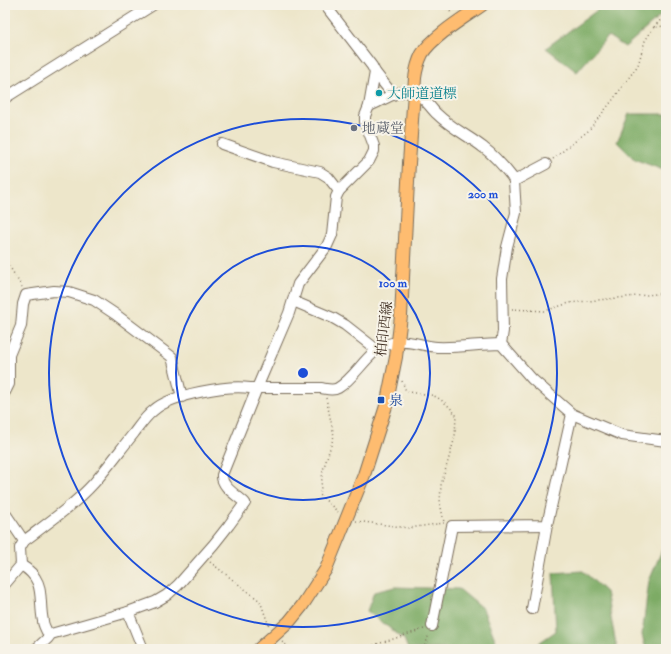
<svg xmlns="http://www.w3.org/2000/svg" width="671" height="654" viewBox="0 0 671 654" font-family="'IM FELL Double Pica','Noto Serif JP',serif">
	<rect width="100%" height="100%" fill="#f7f3e8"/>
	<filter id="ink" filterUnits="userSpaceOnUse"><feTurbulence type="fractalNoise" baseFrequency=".025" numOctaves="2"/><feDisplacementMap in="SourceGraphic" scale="8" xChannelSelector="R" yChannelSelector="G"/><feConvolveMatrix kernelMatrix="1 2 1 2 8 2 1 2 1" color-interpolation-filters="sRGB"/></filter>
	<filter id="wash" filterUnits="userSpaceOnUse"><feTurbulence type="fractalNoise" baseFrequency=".012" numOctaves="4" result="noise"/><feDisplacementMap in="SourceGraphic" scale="16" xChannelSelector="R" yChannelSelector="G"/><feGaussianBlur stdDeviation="0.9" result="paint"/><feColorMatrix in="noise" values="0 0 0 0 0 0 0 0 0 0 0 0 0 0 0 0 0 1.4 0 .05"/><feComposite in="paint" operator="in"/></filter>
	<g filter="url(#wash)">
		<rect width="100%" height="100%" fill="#ede6ca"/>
		<!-- forest -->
		<g fill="#7dab65" stroke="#5c6a42">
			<path d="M604,5H666V11L625,47L608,36L577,72L546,48Z"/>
			<path d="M629,114H666V171L634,159L617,142Z"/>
			<path d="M665,543H666V649H646L642,635L649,581Z"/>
			<path d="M583,571L606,592L617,649H530L556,631L553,573Z"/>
			<path d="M395,587L459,589L483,609L499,649H408L404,639L367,611L374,592Z"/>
		</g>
	</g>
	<g filter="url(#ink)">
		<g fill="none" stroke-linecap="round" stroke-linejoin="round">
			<!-- minor casing -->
			<g stroke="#796c5a" stroke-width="12">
				<g id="minor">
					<path d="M325,5L372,66L375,72L393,95"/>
					<path d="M5,98L153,5"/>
					<path d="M369,106C382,101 398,89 412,92C423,94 430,108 437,114C451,128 469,136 484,148C495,156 504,167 512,177L514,181L516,213L507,247L502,279L503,331L501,344"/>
					<path d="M222,144L273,162L320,172L328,177L339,191"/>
					<path d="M514,181L546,164"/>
					<path d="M293,301L333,318L345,325L377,350"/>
					<path d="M5,392L9,384V355L21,326L23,304L26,295L54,291L69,292L94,300L115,314L172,357L182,397"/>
					<path d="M5,513L24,541"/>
					<path d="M21,565C47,580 38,599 43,621C43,625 46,629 47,632L51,634"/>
					<path d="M5,584L21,565L20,548L24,541C48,523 74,505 94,483C108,467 121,449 134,433C140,425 146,416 154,410C172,394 227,385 250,388C274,388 297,388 321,388C327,389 333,391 338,388C358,376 368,348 392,343C407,339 422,346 437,347C458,348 480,344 501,344L532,379L572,414L622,435L666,441"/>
					<path d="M532,609L547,525"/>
					<path d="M128,612L143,649"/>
					<path d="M432,626L452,526L547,525L572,414"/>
					<path d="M36,649L48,638L51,634L128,612L155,602L167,595L178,585L214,544L229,525L245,503C237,495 221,487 222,475L257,388L289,313L298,284L327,246L332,235L336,197L339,191L369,161L374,151V146L365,122V116L369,106L375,72"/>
				</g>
			</g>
			<!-- major casing -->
			<g stroke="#796c5a" stroke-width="14">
				<path id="major" d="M259,649L289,622L302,606L326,569L364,475L386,406L396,357L401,316L409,163L415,78C416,70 418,62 422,54C432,37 465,17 482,5"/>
			</g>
			<!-- path -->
			<g stroke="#796c5a" stroke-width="1.5" stroke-dasharray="1 3" stroke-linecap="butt">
				<path d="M445,5L452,14"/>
				<path d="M654,27L666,14"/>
				<path d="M553,159L588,131L612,101L638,65L645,41L654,27L666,26"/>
				<path d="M5,259L22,287"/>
				<path d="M512,309L545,311L569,303L666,293"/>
				<path d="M402,381L406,391C415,394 426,393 434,396C443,400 451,408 456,415L455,437L441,485L440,503L444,522"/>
				<path d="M326,398L334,436L323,470L320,495L338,512"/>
				<path d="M356,521L409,528L444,523"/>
				<path d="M210,562L260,601L269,626"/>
				<path d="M282,642L292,649"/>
				<path d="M362,649L424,629"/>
				<path d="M424,649L429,634"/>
			</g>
			<!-- minor -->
			<use href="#minor" stroke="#fff" stroke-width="10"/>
			<!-- major -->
			<use href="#major" stroke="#febc70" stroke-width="12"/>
		</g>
	</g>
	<!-- distance rings -->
	<g fill="none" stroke="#1d4ed8" stroke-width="2">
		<circle cx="303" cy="373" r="127"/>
		<circle cx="303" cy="373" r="254"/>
	</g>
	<!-- markers -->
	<circle fill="#0f9aa8" stroke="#f7f3e8" stroke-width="1.5" cx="379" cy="93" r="4"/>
	<circle fill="#6b7280" stroke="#f7f3e8" stroke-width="1.5" cx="354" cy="128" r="4"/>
	<rect fill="#1a4fb4" stroke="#f7f3e8" stroke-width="1.5" x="377" y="396" width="8" height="8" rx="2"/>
	<g text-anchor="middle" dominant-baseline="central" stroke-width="4" stroke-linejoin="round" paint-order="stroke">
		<!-- culture labels -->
		<g font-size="14" fill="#0d838f" stroke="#f7f3e8" text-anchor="start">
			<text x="387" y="93">大師道道標</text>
		</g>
		<!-- worship labels -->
		<g font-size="14" fill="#5b616d" stroke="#f7f3e8" text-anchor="start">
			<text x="362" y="128">地蔵堂</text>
		</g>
		<!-- street labels -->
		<g font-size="14" fill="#3b2a1e" stroke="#f7f3e8">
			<text transform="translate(384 329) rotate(-83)">柏印西線</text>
		</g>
		<!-- transit labels -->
		<g font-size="14" fill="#164399" stroke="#f7f3e8" text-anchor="start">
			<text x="389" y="400">泉</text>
		</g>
	</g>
	<circle cx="303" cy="373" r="6" fill="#1d4ed8" stroke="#f7f3e8" stroke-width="2"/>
	<g font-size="12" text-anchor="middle" font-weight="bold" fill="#1d4ed8" stroke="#f7f3e8" stroke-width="4" stroke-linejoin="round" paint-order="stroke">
		<text x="483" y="198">200 m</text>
		<text x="393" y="287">100 m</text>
	</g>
	<!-- margin -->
	<rect width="671" height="654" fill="none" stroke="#f7f3e8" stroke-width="20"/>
</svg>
